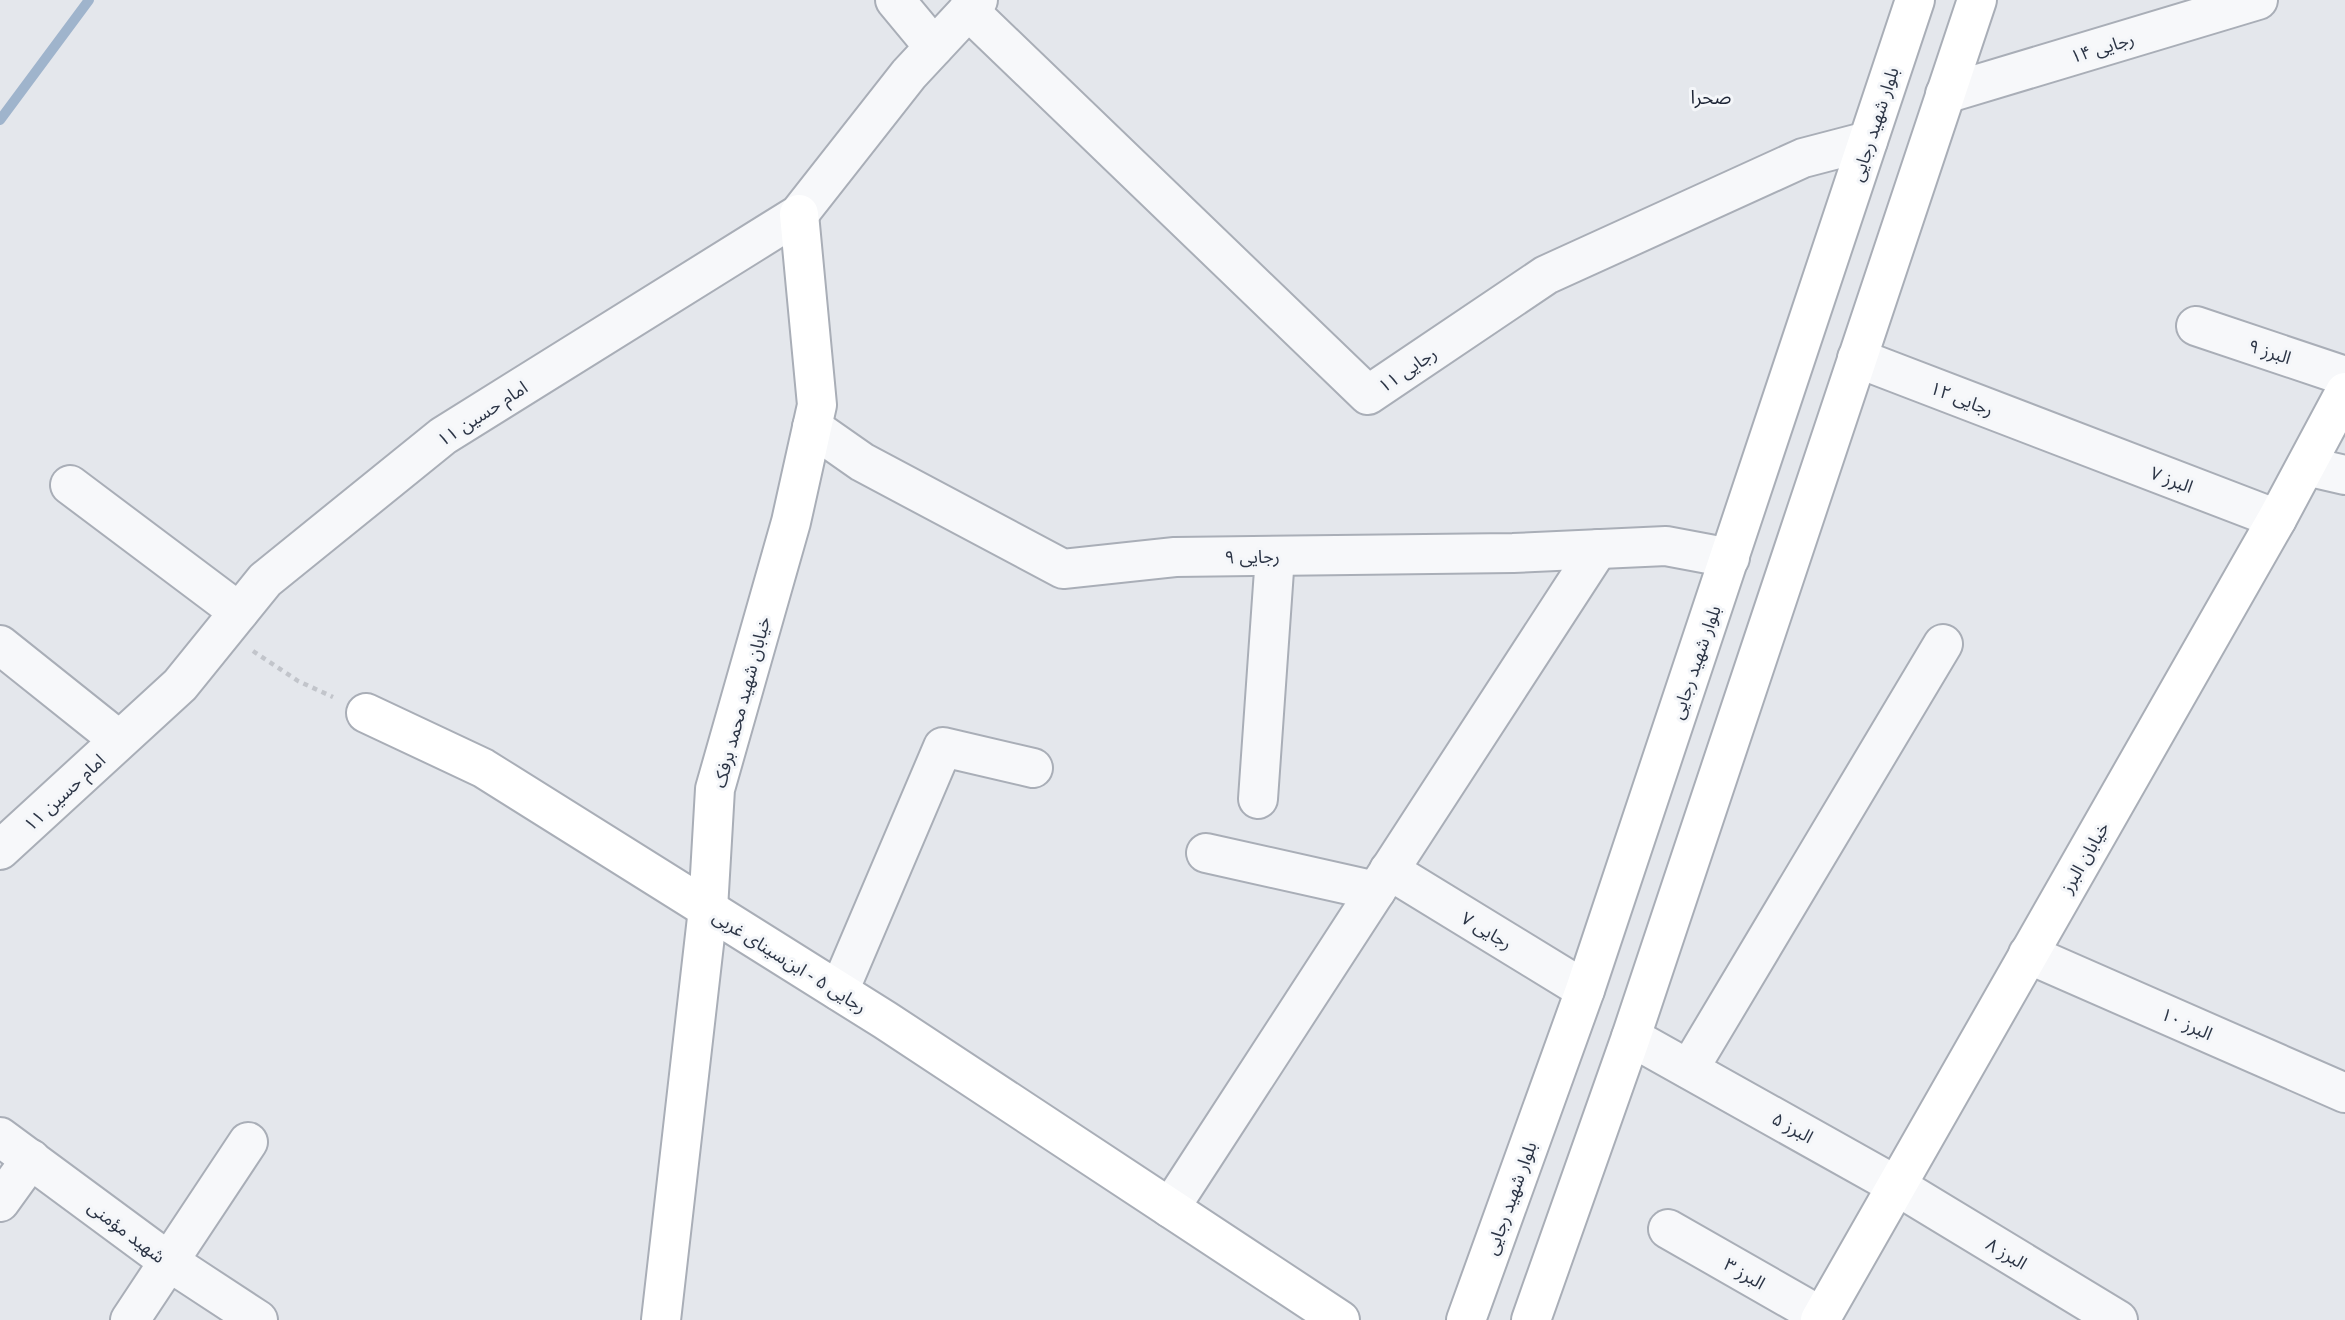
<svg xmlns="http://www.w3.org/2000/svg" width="2345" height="1320" viewBox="0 0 2345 1320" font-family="'Open Sans','Noto Sans Arabic',sans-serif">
	<rect width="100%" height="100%" fill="#e4e7ec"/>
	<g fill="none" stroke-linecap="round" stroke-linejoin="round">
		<!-- stream -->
		<path stroke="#9fb4cc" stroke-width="10" d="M0,120L89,0"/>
		<!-- street casing -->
		<g stroke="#a9aeb7" stroke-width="42">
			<g id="street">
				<path d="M895,0L934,47"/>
				<path d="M968,10L1368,395L1546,275L1803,158L1868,141"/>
				<path d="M1945,94L2258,0"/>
				<path d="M2196,326L2345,376"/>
				<path d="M1857,358L2277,519"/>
				<path d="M812,427L862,462L1063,569L1175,557L1513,553L1666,546L1730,558"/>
				<path d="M2306,466L2345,475"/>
				<path d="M70,485L239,612"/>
				<path d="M0,645L119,740"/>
				<path d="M1258,799L1275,556"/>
				<path d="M0,850L180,685L265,580L443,436L799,214L909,74L978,0"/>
				<path d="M1206,853L1376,891"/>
				<path d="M1389,870L1585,990"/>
				<path d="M2028,954L2345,1093"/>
				<path d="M839,991L943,747L1033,768"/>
				<path d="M1631,1037L1897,1186L2118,1320"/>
				<path d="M1689,1069L1943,644"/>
				<path d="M0,1137L168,1261L258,1320"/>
				<path d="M0,1202L31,1159"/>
				<path d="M1170,1208L1598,549"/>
				<path d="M1668,1229L1822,1317"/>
				<path d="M130,1320L248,1142"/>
			</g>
		</g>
		<!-- secondary casing -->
		<g stroke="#a9aeb7" stroke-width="42">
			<g id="secondary">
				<path d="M366,713L483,768L885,1020L1340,1320"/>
				<path d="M661,1320L708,909L715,789L791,522L817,405L799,214"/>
				<path d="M1466,1320L1585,990L1915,0"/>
				<path d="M1531,1320L1631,1037L1977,0"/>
				<path d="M1820,1320L2277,519L2345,392"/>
			</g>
		</g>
		<!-- path -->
		<path stroke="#c2c5cb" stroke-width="4.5" stroke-dasharray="5 5" stroke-linecap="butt" d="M253,651L298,681L333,697"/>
		<!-- street -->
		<use href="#street" stroke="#f7f8fa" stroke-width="38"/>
		<!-- secondary -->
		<use href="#secondary" stroke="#fff" stroke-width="38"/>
	</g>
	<g text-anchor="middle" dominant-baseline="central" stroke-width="6" stroke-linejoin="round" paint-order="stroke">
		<!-- street labels -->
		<g font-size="18" fill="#2b3445" stroke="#f4f6f9">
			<text transform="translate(2102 47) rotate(-17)">رجایی ۱۴</text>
			<text transform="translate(1874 124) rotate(-72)">بلوار شهید رجایی</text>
			<text transform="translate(2270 351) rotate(18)">البرز ۹</text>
			<text transform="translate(1407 369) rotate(-34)">رجایی ۱۱</text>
			<text transform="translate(1962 398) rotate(21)">رجایی ۱۲</text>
			<text transform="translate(482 413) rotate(-33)">امام حسین ۱۱</text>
			<text transform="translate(2172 479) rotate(21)">البرز ۷</text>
			<text transform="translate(1252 556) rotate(-1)">رجایی ۹</text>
			<text transform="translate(1695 662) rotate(-71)">بلوار شهید رجایی</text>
			<text transform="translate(741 702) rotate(-75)">خیابان شهید محمد برفک</text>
			<text transform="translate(64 792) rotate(-43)">امام حسین ۱۱</text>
			<text transform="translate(2084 857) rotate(-60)">خیابان البرز</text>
			<text transform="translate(1487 930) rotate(31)">رجایی ۷</text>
			<text transform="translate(790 961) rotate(32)">رجایی ۵ - ابن‌سینای غربی</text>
			<text transform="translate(2187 1023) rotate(24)">البرز ۱۰</text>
			<text transform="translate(1793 1127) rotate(29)">البرز ۵</text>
			<text transform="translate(1510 1198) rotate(-70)">بلوار شهید رجایی</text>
			<text transform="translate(127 1231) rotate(37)">شهید مؤمنی</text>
			<text transform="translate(2007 1253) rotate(31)">البرز ۸</text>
			<text transform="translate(1745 1273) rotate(30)">البرز ۳</text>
		</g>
		<!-- neighbourhood labels -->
		<g font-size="19" fill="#1d2536" stroke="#f4f6f9">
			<text x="1711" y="97">صحرا</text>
		</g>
	</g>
</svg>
